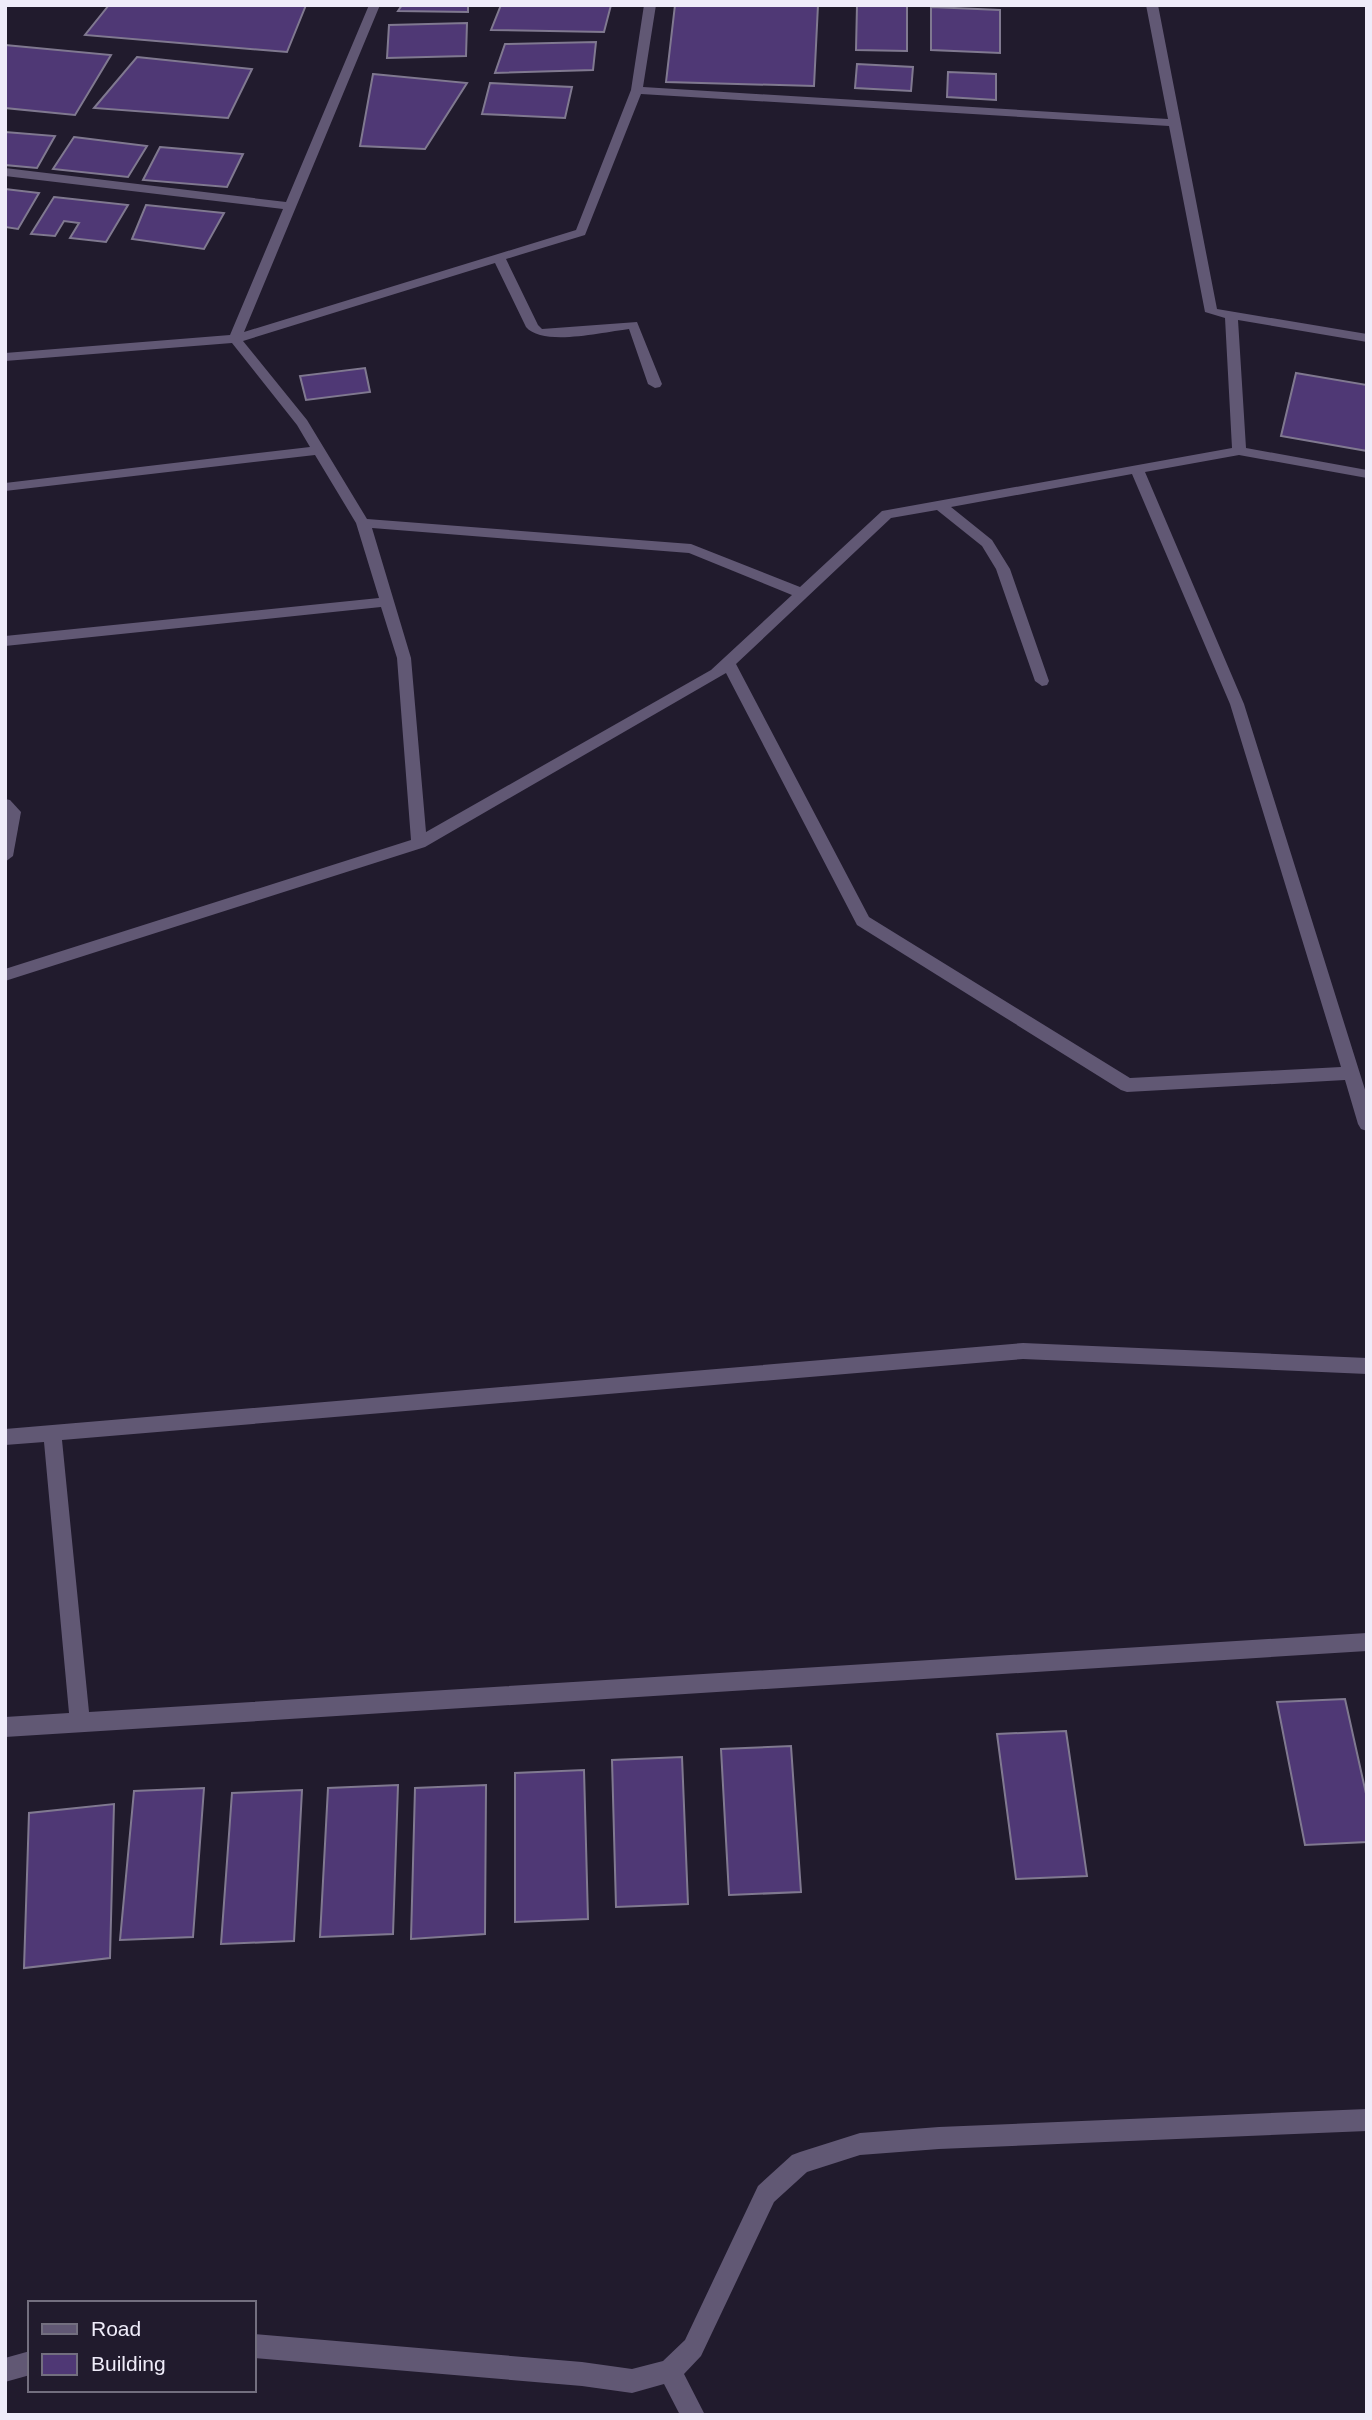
<svg xmlns="http://www.w3.org/2000/svg" width="1372" height="2420" viewBox="0 0 1372 2420" font-family="Helvetica,sans-serif">
	<rect width="100%" height="100%" fill="#211b2d"/>
	<!-- building -->
	<g fill="#4f3875" stroke="#807990" stroke-width="2">
		<path d="M109,5H306L287,52L85,35Z"/>
		<path d="M402,5H468V12L398,11Z"/>
		<path d="M501,5H611L604,32L491,30Z"/>
		<path d="M675,5H818L814,86L666,82Z"/>
		<path d="M857,5H907V51L856,50Z"/>
		<path d="M931,7L1000,10V53L931,50Z"/>
		<path d="M467,23L466,56L387,58L389,25Z"/>
		<path d="M596,42L593,70L495,73L505,44Z"/>
		<path d="M5,45L111,55L75,115L5,108Z"/>
		<path d="M137,57L252,69L228,118L94,108Z"/>
		<path d="M857,64L913,67L911,91L855,88Z"/>
		<path d="M948,72L996,74V100L947,97Z"/>
		<path d="M373,74L467,83L425,149L360,146Z"/>
		<path d="M490,83L572,87L565,118L482,114Z"/>
		<path d="M5,132L55,136L37,168L5,165Z"/>
		<path d="M74,137L147,146L128,177L53,169Z"/>
		<path d="M160,147L243,154L227,187L143,180Z"/>
		<path d="M5,189L39,193L18,229L5,227Z"/>
		<path d="M54,197L128,205L106,242L70,238L79,223L64,221L55,236L31,234Z"/>
		<path d="M146,205L224,213L204,249L132,239Z"/>
		<path d="M365,368L370,392L306,400L300,376Z"/>
		<path d="M1296,373L1367,385V451L1281,436Z"/>
		<path d="M1345,1699L1367,1798V1842L1305,1845L1277,1702Z"/>
		<path d="M1066,1731L1087,1876L1016,1879L997,1734Z"/>
		<path d="M791,1746L801,1892L729,1895L721,1749Z"/>
		<path d="M682,1757L688,1904L616,1907L612,1760Z"/>
		<path d="M584,1770L588,1919L515,1922V1773Z"/>
		<path d="M398,1785L393,1934L320,1937L328,1788Z"/>
		<path d="M486,1785L485,1934L411,1939L415,1788Z"/>
		<path d="M204,1788L193,1937L120,1940L134,1791Z"/>
		<path d="M302,1790L294,1941L221,1944L232,1793Z"/>
		<path d="M114,1804L110,1958L24,1968L29,1813Z"/>
	</g>
	<g fill="none" stroke-linecap="round" stroke-linejoin="round">
		<!-- minor -->
		<g fill="#615874" fill-rule="evenodd">
			<path d="M369,5H380L244,332L576,230L631,90L644,5H656L643,87L1168,119L1146,5H1158L1217,309L1367,334V342L1238,320L1246,448L1367,470V478L1239,455L1145,472L1244,704L1367,1096V1131L1361,1129L1358,1124L1345,1080L1127,1092L1121,1090L857,925L726,673L425,847L5,981V969L411,840L397,658L381,607L5,646V636L379,598L356,523L315,455L5,491V483L310,447L297,425L232,343L5,361V353L230,335L283,209L5,176V168L286,202ZM641,94L1169,126L1205,312L1225,318L1232,448L882,511L800,587L691,544L367,519L307,420L243,341L495,263L526,327C543,347 603,332 629,329L648,384L655,388L660,387L662,384L637,322L542,329L538,325L506,259L585,235ZM1132,474L1230,704L1341,1067L1130,1078L869,917L736,664L891,518L937,510L982,546L996,569L1035,681L1042,686L1047,685L1049,681L1010,569L992,540L951,507ZM372,528L689,553L792,595L711,670L426,832L411,658Z"/>
			<path d="M5,799L10,800L21,812L13,856L5,862Z"/>
			<path d="M1023,1343L1367,1358V1374L1023,1359L62,1440L89,1712L1367,1633V1651L5,1737V1717L69,1713L44,1442L5,1445V1429Z"/>
			<path d="M1367,2109V2131L939,2149L860,2155L807,2172L774,2202L701,2356L684,2374L705,2415H680L664,2384L632,2393L582,2386L254,2358V2334L582,2362L632,2369L663,2361L685,2340L758,2186L792,2155L800,2152L860,2133L939,2127Z"/>
			<path d="M30,2351V2375L5,2382V2358Z"/>
		</g>
	</g>
	<!-- border -->
	<rect width="1372" height="2420" fill="none" stroke="#efecf9" stroke-width="14"/>
	<!-- legend -->
	<rect x="28" y="2301" width="228" height="91" fill="#211b2d" stroke="#736f7f" stroke-width="2"/>
	<rect x="42" y="2324" width="35" height="10" fill="#615874" stroke="#736f7f" stroke-width="2"/>
	<text x="91" y="2336" font-size="21" fill="#efecf9">Road</text>
	<rect x="42" y="2354" width="35" height="21" fill="#4f3875" stroke="#736f7f" stroke-width="2"/>
	<text x="91" y="2371" font-size="21" fill="#efecf9">Building</text>
</svg>
